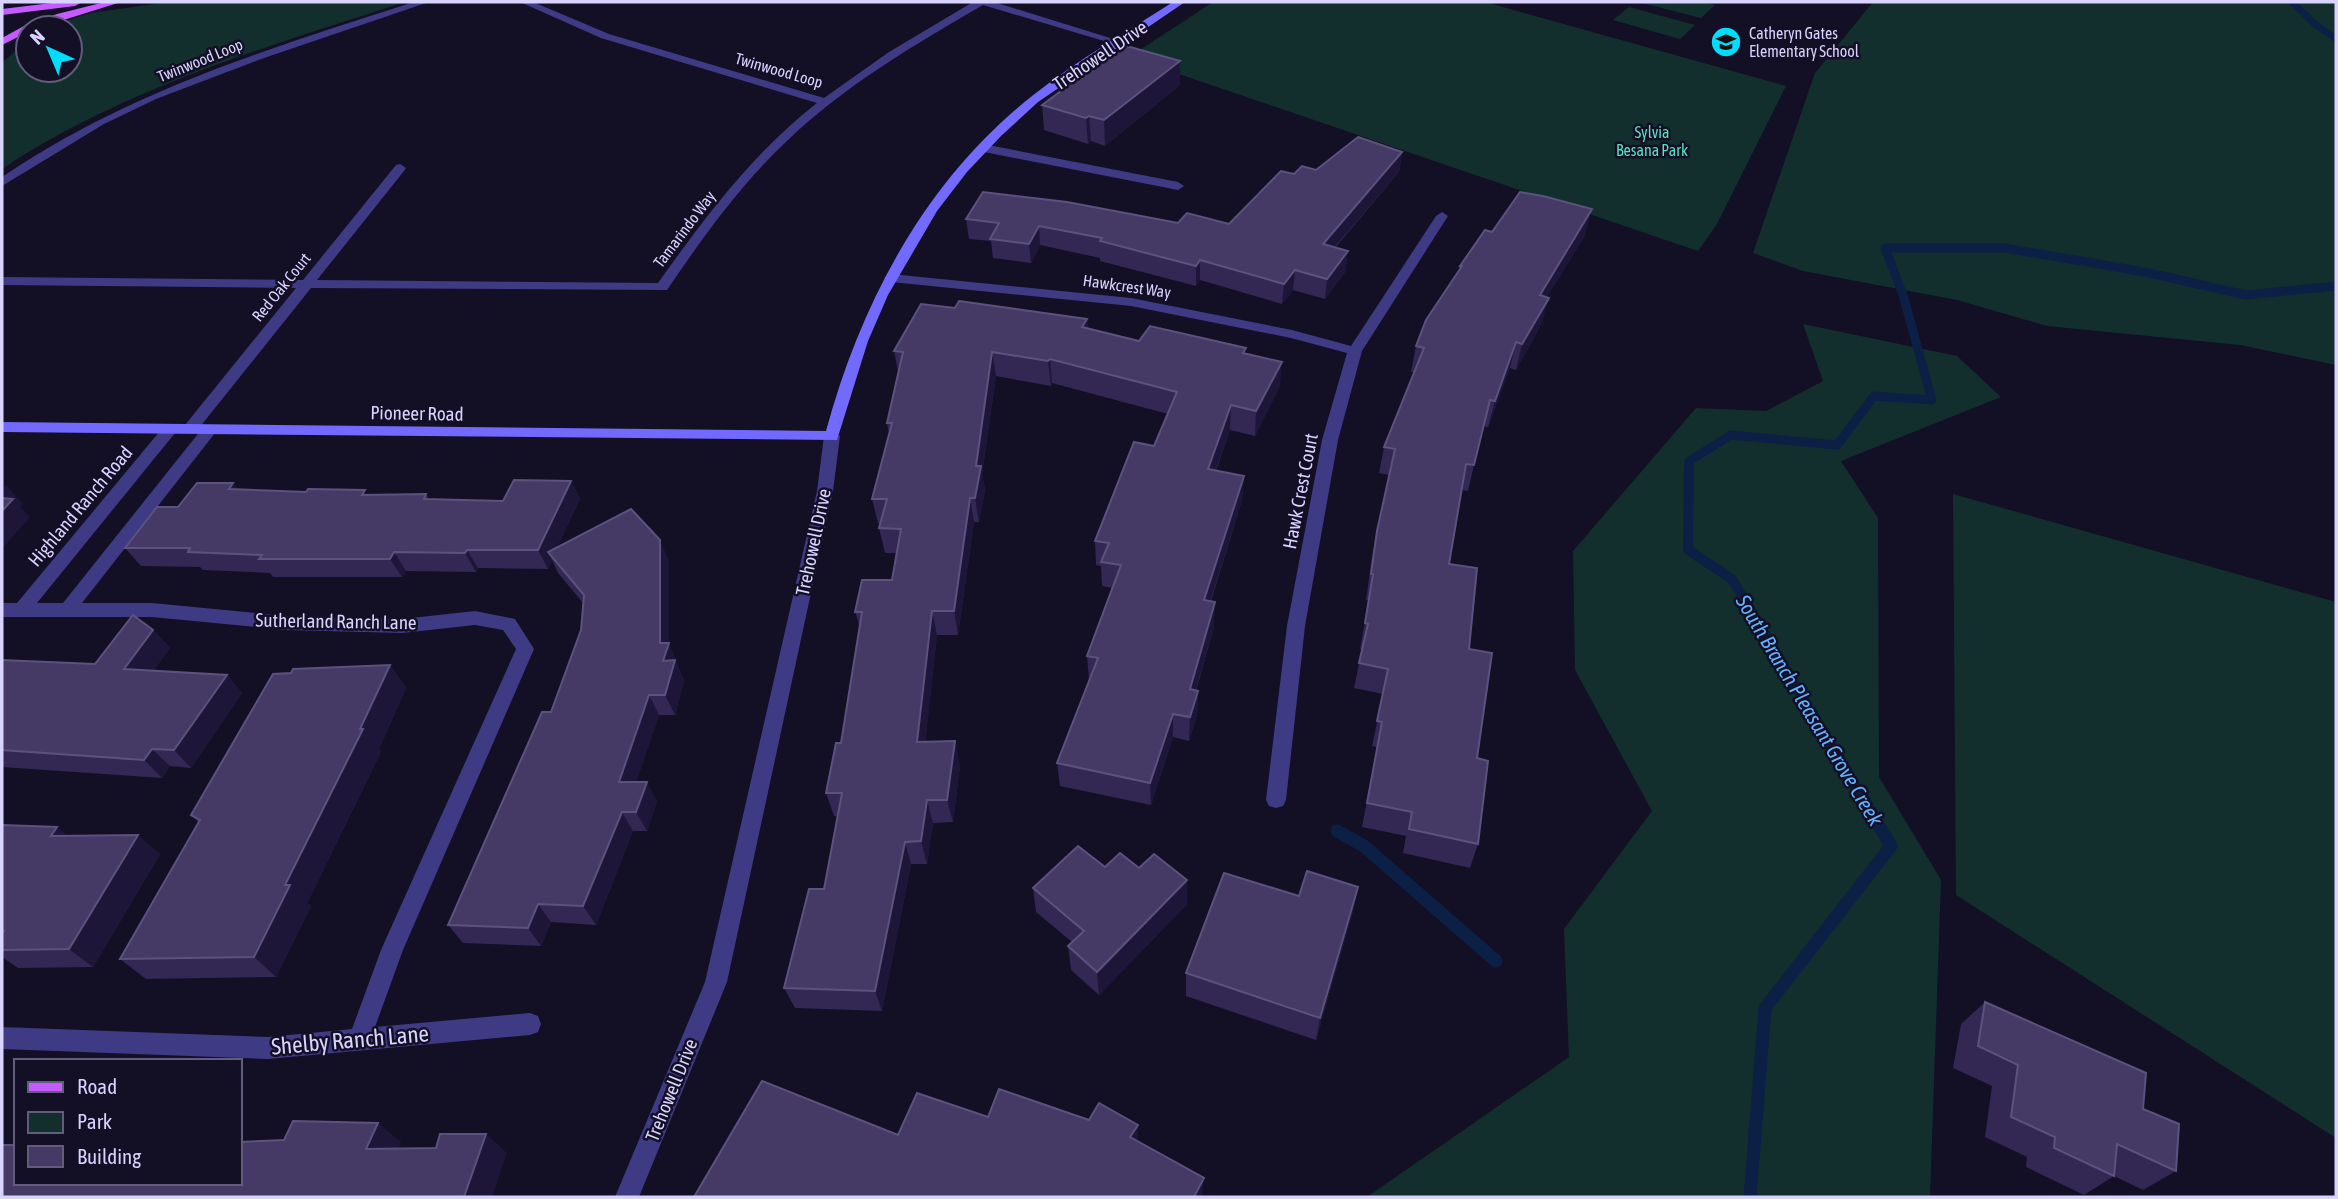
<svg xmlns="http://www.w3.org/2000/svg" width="2338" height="1199" viewBox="0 0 2338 1199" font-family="'Asap Condensed',sans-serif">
	<rect width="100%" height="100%" fill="#130f25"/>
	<!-- green -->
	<g fill="#122f2e">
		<path d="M168,2H405C267,47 124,88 2,169V63L28,39V70H70V28H45L91,13Z"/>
		<path d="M1213,2H1485L1786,86L1717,224L1698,251L1129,57Z"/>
		<path d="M1638,2H1704L1715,5L1701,18Z"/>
		<path d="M1873,2H2336V365L2240,345L2047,326L1957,300L1803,271L1753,253L1815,73Z"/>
		<path d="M1629,7L1695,25L1680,39L1613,20Z"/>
		<path d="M1803,324L1957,356L2001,397L1841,461L1878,518L1879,777L1941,880L1930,1197H1367L1569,1057L1564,929L1652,811L1575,670L1573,551L1696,408L1766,411L1823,381Z"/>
		<path d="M1953,494L2336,602V1138L1956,895Z"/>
	</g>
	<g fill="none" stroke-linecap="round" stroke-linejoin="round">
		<!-- stream-far3 -->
		<path stroke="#0c2046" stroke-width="7" d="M2292,2L2316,25L2336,39"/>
		<!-- stream-far2 -->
		<path stroke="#0c2046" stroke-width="9" d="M1689,468V461L1731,435L1837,445L1874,396L1932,400L1903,295L1885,248H2005L2145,272L2246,295L2336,286"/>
		<!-- stream-far1 -->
		<path stroke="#0c2046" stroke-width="10" d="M1689,467L1688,550L1732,579L1860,793"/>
		<!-- stream -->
		<g stroke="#0c2046" stroke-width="13">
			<path d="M1337,831L1364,846L1496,961"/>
			<path d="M1750,1197L1765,1008L1891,846L1859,792"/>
		</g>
		<!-- lane -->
		<path fill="#3f3a84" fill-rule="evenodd" d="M983,144L1178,182L1184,186L1178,190L979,151V145Z"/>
		<!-- street -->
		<g fill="#3f3a84" fill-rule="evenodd">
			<path d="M414,2H429L264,58L156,99L104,124L2,186V177C131,90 268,49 414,2Z"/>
			<path d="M520,2H533L609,34L824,98L889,52L973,2H994L1123,42L1114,44L983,5C914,45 844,86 787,141C740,185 703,237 667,290L311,288L195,433H185L182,429L185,425L296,288L2,285V277L303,280L396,165L400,164L406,168L404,171L317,280L658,283C705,217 753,153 817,103L601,38Z"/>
			<path d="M1442,212L1448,216L1362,351L1338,440L1305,626L1286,800L1283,806L1276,808L1269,806L1266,800L1287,626L1322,440L1347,353L1291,338L1131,306L891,282L884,278L891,274L1131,298L1292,330L1351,346L1436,216Z"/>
			<path d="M170,424L175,425L178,429L175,433L37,603H63L205,425H215L218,429L215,433L82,603H152L286,616L402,619L475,611L515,619L534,649L403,950L375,1027L530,1013L538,1016L541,1024L538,1032L530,1035L268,1059L2,1049V1027L268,1037L352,1029L381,950L516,649L503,630L475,625L402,633L286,630L152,617H2V603H17L165,425Z"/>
			<path d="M832,431L840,436L833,491L727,982L639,1197H615L705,982L817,491L824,436Z"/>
		</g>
		<!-- secondary -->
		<path fill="#726afe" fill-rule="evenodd" d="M1173,2H1185L1038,102L1001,136L967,172L937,211L888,295L868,341L837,440L2,432V422L826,431C861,302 925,181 1032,96C1076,61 1126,32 1173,2Z"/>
		<!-- primary -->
		<g fill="#c55afe" fill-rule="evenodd">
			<path d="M60,2L80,3L75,6L2,15V9Z"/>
			<path d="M105,2H121L38,28H28V32L2,45V38L24,26L57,14Z"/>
		</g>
	</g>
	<!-- wall -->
	<g fill="#322853">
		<path d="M1180,85L1105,146L1091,141L1088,144L1044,130L1042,105Z"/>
		<path d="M1402,152L1399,172L1335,248L1346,271L1325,299L1293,290L1282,304L1200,280L1196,286L1100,261V258L1040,245L1031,263L993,258L991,241L969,239L966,219L1229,224L1294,174Z"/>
		<path d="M1492,232L1585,235L1547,297L1542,323L1516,370L1510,368L1488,427L1483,426L1468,491L1462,490L1449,564L1469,649L1477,758L1478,844L1470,868L1403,853L1406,836L1362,827L1377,747L1372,746L1383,694L1354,688L1362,649H1360L1369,600H1366L1372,557L1377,531L1389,475L1379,473L1384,447L1414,372H1411L1416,346L1459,271L1460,266Z"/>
		<path d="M955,308L1087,319L1088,329L1139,341L1245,354L1280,386L1255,436L1230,430L1216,471L1244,476L1242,500L1211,601L1214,627L1196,691H1198L1197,715L1189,741L1173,737L1151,805L1060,786L1057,763L1089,680L1087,656L1113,588L1102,586L1101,566L1096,565L1095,541L1154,446L1168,414L1052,383L1051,386L996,376L982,474L985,490L979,522H974L958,635H937L925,742L960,765L953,822L933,823L927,864H911L882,1011L795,1008L784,988L824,889L838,816H834L826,793L841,743L860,627L855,612L892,580L896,553H885L879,528L880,523H878L872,499L889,433L887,423L898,371L894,351Z"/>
		<path d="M571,481L580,499L557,547L669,561V644L684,681L675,715H659L636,782L657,801L647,831H633L596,925L551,922L541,946L463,943L448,925L551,712L581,630L583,603L558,573L552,560L548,569L478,568L476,572L406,571L402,577H273L270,573L203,570L200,567L141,566L125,548L178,507L233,483L238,490L368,494H426L429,499L503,501Z"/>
		<path d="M153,630L170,648L153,671L227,675L242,693L191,768L170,766L162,778L2,767V660L95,664Z"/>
		<path d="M390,665L406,688L379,749L381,752L307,903L311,906L276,977L146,979L120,959L198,822L191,815L291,673Z"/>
		<path d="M2,825L57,827L67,836L160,854L93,967L18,968L2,957Z"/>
		<path d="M1105,867L1139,868L1187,904L1099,995L1071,970L1068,946L1072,942L1036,912L1033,888Z"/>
		<path d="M1358,887L1353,911L1316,1040L1186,996V973L1299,896Z"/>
		<path d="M1985,1002L2143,1109L2176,1171L2143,1190L2114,1176L2084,1195L2026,1167L2027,1157L1985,1137L1992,1086L1953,1068L1961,1024Z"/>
	</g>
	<!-- shaded-wall -->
	<g fill="#1e1639">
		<path d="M1180,61V85L1105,146L1104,120Z"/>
		<path d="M1089,116L1091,141L1088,144L1086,118Z"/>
		<path d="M1402,152L1399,172L1320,264L1323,244Z"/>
		<path d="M1592,209L1585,235L1533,321L1540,295Z"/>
		<path d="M1039,226L1040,245L1031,263L1029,244Z"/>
		<path d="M1348,251L1346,271L1325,299L1327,279Z"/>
		<path d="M1200,260V280L1196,286V266Z"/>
		<path d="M1295,270L1293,290L1282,304L1284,284Z"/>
		<path d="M1549,298L1542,323L1516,370L1522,344Z"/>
		<path d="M1087,319L1089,343L1082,327Z"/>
		<path d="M1516,342L1510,368L1488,427L1495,401Z"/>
		<path d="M992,352L996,376L982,474L985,490L979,522L975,498L976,466Z"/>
		<path d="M1050,359L1052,383L1051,386L1048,361Z"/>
		<path d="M1282,362L1280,386L1255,436L1256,411Z"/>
		<path d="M1231,405L1230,430L1207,494L1208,469Z"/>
		<path d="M1244,476L1242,500L1203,624L1204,600Z"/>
		<path d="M571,481L580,499L552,558L548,552L552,560L548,569L538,550Z"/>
		<path d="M233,483L247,502L229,489Z"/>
		<path d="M6,485L23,504L20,507L30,517L2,549V490Z"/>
		<path d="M970,498L974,522L958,635L954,611Z"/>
		<path d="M660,540L669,561V644L684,681L675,715L665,695L663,661L660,643Z"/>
		<path d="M467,550L478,568L476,572L465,553Z"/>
		<path d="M394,552L406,571L402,577L390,559Z"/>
		<path d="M1215,602L1214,627L1189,713L1190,689Z"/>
		<path d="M932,611L937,635L923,765L917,742Z"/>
		<path d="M153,630L170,648L142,687L124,669Z"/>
		<path d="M390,665L406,688L379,749L381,752L307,903L311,906L276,977L254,957L285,885Z"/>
		<path d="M227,675L242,693L191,768L174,750Z"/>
		<path d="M1198,691L1197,715L1189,741L1190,717Z"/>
		<path d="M649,695L659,715L630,801L619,782Z"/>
		<path d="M1173,714V737L1151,805L1150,783Z"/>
		<path d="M955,741L960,765L953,822L947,800Z"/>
		<path d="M152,749L170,766L162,778L144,760Z"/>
		<path d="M647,782L657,801L647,831L636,812Z"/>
		<path d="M927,800L933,823L927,864L921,841Z"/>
		<path d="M622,812L633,831L596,925L583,906Z"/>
		<path d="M57,827L80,847L51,836Z"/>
		<path d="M138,835L160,854L93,967L69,949Z"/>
		<path d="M905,842L911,864L882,1011L875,991Z"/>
		<path d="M1187,880V904L1099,995L1097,972Z"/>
		<path d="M1358,887L1353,911L1316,1040L1320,1018Z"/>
		<path d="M538,904L551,922L541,946L528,928Z"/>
		<path d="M378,1123L401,1142L391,1168L366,1149Z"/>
		<path d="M1138,1125V1145L1130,1137Z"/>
		<path d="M486,1134L507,1153L492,1197H464Z"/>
		<path d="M1204,1178L1202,1197H1194Z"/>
	</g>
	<!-- building -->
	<g fill="#443a65" stroke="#5b527e" stroke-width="2">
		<path d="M1123,45L1180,61L1104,120L1089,116L1086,118L1042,105Z"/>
		<path d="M1358,137L1402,152L1323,244L1348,251L1327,279L1295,270L1284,284L1200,260L1196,266L1100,241L1102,238L1039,226L1029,244L990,239L999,223L966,219L983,192L1067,202L1178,223L1187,213L1229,224L1281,171L1294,174L1302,166L1316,170Z"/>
		<path d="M1520,192L1543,196L1592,209L1540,295L1549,298L1522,344L1516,342L1495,401L1490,400L1474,465L1466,464L1449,564L1477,568L1469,649L1492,653L1477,758L1488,761L1478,844L1409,829L1412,812L1367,803L1382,722L1377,721L1388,669L1359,663L1368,624L1365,623L1373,574H1371L1377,531L1395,449L1384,447L1424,348L1416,346L1426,320L1462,266H1460L1485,230L1492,232Z"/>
		<path d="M959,301L1087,319L1082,327L1139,341L1150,326L1246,348L1243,353L1282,362L1256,411L1231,405L1208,469L1244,476L1204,600L1215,602L1190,689L1198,691L1190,717L1173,714L1150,783L1057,763L1098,658L1087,656L1121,565L1101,562L1109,543L1095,541L1134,442L1154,446L1177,392L1050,359L1048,361L992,352L976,466H981L975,498H970L954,611H932L917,742L955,741L947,800H927L921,841L905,842L875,991L784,988L809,889H824L842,793H826L836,743H841L862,612H855L862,580H892L901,529L879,528L887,499H872L892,423H887L903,352L894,351L921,304L955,308Z"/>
		<path d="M514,480L571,481L538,550H467L465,553L394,552L390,559H259L262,555L188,552L190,548H125L157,507H178L197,483H233L229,489L306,492L308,489L365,490L362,495L426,494L424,499L503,501Z"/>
		<path d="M2,498L13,499L2,511Z"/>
		<path d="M631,509L660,540V643H669L663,661L675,660L665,695H649L619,782H647L636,812H622L583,906L538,904L528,928L448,925L542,712H551L581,630L584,595L548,552Z"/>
		<path d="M133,615L153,630L124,669L227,675L174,750L152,749L144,760L2,750V660L95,664Z"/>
		<path d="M390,665L360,729H363L285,885H290L254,957L120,959L200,820L191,815L273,674L291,673L293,669Z"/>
		<path d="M2,825L57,827L51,836L138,835L69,949L2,950V934L4,931H2Z"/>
		<path d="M1078,846L1105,867L1120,853L1139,868L1154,854L1187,880L1097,972L1068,946L1084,931L1033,888Z"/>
		<path d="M1307,871L1358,887L1320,1018L1186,973L1224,873L1299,896Z"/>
		<path d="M1985,1002L2146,1073L2143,1109L2179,1124L2176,1171L2117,1144L2114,1176L2054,1148L2055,1137L2011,1117L2018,1065L1978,1046Z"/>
		<path d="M762,1081L898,1135L917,1093L988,1117L999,1089L1089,1120L1099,1103L1138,1125L1130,1137L1204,1178L1194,1197H694Z"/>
		<path d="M293,1121L378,1123L366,1149L436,1148L440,1134H486L464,1197H2V1145H16V1183H240V1142L284,1140Z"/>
	</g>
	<!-- icons -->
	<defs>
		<g id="school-disc" transform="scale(1.575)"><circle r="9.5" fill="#01ddfc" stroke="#130f25"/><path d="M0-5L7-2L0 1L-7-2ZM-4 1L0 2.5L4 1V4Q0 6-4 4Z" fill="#111"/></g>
	</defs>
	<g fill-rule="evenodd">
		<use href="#school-disc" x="1726" y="42"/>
	</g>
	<g text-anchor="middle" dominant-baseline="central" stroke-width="5" stroke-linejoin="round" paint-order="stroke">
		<!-- far-poi labels -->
		<g font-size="16" fill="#d9d3ff" stroke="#130f25" text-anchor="start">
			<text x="1749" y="33">Catheryn Gates<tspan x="1749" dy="18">Elementary School</tspan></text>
		</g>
		<!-- far-street labels -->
		<g font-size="16" fill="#d9d3ff" stroke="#130f25">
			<text transform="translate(200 60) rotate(-22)">Twinwood Loop</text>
			<text transform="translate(779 70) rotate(16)">Twinwood Loop</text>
			<text transform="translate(684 229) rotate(-53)">Tamarindo Way</text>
			<text transform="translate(1127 286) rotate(8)">Hawkcrest Way</text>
			<text transform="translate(281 287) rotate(-51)">Red Oak Court</text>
		</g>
		<!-- far-park labels -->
		<g font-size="16" fill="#5edfc2" stroke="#130f25">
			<text x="1652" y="132">Sylvia<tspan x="1652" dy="18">Besana Park</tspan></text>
		</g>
		<!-- street labels -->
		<g font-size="19" fill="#d9d3ff" stroke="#130f25">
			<text transform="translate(1100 55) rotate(-34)">Trehowell Drive</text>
			<text transform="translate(417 413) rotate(1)">Pioneer Road</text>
			<text transform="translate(1300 491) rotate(-79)">Hawk Crest Court</text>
			<text transform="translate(80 506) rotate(-50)">Highland Ranch Road</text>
			<text transform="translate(813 542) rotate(-78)">Trehowell Drive</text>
			<text transform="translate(336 621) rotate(1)">Sutherland Ranch Lane</text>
			<text transform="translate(671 1090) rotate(-68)">Trehowell Drive</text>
		</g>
		<!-- water labels -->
		<g font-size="21" font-style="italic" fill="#61b1fe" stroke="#130f25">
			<text transform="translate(1810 710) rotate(59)">South Branch Pleasant Grove Creek</text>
		</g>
		<!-- near-street labels -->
		<g font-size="23" fill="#d9d3ff" stroke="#130f25">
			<text transform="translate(350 1040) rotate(-5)">Shelby Ranch Lane</text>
		</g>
	</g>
	<!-- border -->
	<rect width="2338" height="1199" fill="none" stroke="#d9d3ff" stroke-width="7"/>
	<!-- legend -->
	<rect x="14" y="1059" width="228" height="126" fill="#130f25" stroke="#625d7c" stroke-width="2"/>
	<rect x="28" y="1082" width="35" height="10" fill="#c55afe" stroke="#625d7c" stroke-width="2"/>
	<text x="77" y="1094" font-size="21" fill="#d9d3ff">Road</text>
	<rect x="28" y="1112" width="35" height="21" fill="#122f2e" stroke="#625d7c" stroke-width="2"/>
	<text x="77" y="1129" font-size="21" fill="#d9d3ff">Park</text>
	<rect x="28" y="1146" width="35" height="21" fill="#443a65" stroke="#625d7c" stroke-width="2"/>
	<text x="77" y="1164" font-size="21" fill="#d9d3ff">Building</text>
	<!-- north arrow -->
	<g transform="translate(49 49) rotate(316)"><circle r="33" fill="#130f25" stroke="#625d7c" stroke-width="2"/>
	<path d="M0-5L12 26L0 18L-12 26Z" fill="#01ddfc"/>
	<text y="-10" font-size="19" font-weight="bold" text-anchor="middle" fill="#d9d3ff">N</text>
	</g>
</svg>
